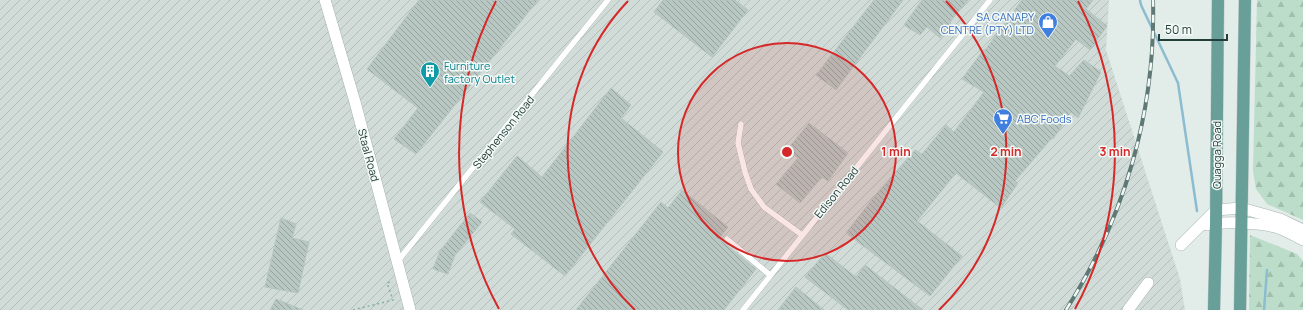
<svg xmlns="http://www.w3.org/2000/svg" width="1303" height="310" viewBox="0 0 1303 310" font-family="Manrope,sans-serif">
	<defs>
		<pattern id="industrial-furrows" width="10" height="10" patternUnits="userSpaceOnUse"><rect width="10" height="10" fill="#d1dcd8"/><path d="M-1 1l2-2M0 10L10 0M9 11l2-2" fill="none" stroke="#b3beba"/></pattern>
		<pattern id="forest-firs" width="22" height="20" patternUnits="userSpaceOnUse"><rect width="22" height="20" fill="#bcddc9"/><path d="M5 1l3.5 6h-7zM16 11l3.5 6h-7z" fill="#a1bfad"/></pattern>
		<pattern id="building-back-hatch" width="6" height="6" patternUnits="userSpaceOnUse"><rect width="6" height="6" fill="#b8c7c2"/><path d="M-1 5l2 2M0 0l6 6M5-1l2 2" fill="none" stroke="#95a39f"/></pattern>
	</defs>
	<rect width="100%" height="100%" fill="#e2ece9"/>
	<!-- industrial -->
	<path fill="url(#industrial-furrows)" d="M0,0H1109L1106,50L1180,279L1185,310H0Z"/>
	<!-- forest -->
	<g fill="url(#forest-firs)">
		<path d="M1257,0H1303V220L1267,204L1256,189L1253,171Z"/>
		<path d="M1250,235L1297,254L1303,261V310H1249Z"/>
	</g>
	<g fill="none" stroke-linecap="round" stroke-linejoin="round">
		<!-- stream -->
		<g stroke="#8cbcd0" stroke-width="2.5">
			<path d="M1140,0L1141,5L1178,83L1197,211"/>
			<path d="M1264,310L1267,270"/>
		</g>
	</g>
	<!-- building -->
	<g fill="url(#building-back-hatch)" stroke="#b5c6c1">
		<path d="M419,0H538L416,154L394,139L418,108L367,69Z"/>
		<path d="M663,0H735L748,10L712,57L654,12Z"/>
		<path d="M874,0H903L836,90L816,75Z"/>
		<path d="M922,0H968L950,22L951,23L940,38L927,27L920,35L904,25Z"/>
		<path d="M1022,0H1093L1086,9L1107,26L1090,50L1076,39L1055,66L1069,76L1084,60L1101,72L1078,118L1071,112L1053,139L1052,138L1015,181L1018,183L1001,208L956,173L917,221L962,256L930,296L846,233L877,193L915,150L922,154L946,125L954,132L984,92L962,79L984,49L985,50Z"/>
		<path d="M611,88L631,105L621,118L663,152L565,276L511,234L515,229L480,202L517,156L542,177Z"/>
		<path d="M809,123L848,153L828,181L822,177L800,203L776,184L798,158L787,150Z"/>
		<path d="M682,190L728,227L719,239L756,269L724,310H576L661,202L668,208Z"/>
		<path d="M470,213L482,222L455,255L448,274L433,269L440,251Z"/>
		<path d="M281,218L296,224L292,238L309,242L298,293L265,287Z"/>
		<path d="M825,253L856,277L865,265L923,310H848L805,277Z"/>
		<path d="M796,287L824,310H778Z"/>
		<path d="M276,299L303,310H270Z"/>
	</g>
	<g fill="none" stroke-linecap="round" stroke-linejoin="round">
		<!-- lane casing -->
		<g stroke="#a5b4b1" stroke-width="6">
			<g id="lane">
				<path d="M741,124L738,143L745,172L751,189L764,207L802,235"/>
				<path d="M727,239L770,275"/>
				<path d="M397,262L608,0"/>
				<path d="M743,310L990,0"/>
			</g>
		</g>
		<!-- street casing -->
		<g stroke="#a5b4b1" stroke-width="12">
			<g id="street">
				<path d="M325,0L355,102L410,310"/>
				<path d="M1207,225C1221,221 1261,223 1275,227C1285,230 1294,235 1303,240"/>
				<path d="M1181,245L1216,210L1241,208L1280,219L1303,230"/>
				<path d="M1128,310L1148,283"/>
			</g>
		</g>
		<!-- primary casing -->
		<g stroke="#c1c9c8" stroke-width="13">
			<g id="primary">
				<path d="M1214,310L1216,223L1218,0"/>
				<path d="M1240,310L1245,0"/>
			</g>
		</g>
		<!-- path -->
		<path stroke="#84afa7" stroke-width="1.5" stroke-dasharray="2 3" stroke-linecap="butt" d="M353,310L393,300L387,283L392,281"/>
		<!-- lane -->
		<use href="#lane" stroke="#fff" stroke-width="5.5"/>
		<!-- street -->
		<use href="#street" stroke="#fff" stroke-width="11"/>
		<!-- primary -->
		<use href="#primary" stroke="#68a099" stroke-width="12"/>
		<!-- rail casing -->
		<g stroke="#5d7875" stroke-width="4">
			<path id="rail" d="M1066,310C1125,217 1156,110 1153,0"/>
		</g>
		<!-- rail -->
		<use href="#rail" stroke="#f3f9f6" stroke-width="2.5" stroke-dasharray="8" stroke-linecap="butt"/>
	</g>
	<!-- distance rings -->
	<circle cx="787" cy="152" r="109" fill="#d62828" fill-opacity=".12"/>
	<g fill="none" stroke="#d62828" stroke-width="2">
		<circle cx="787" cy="152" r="109"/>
		<path d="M635 310A219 219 0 0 1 628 1M946 1A219 219 0 0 1 939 310"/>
		<path d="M499 309A328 328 0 0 1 496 1M1078 1A328 328 0 0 1 1075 309"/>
	</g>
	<!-- icons -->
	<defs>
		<g id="shop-pin" transform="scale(1)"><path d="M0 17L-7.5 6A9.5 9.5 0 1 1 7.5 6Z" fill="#3f7fe0" stroke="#f3f9f6"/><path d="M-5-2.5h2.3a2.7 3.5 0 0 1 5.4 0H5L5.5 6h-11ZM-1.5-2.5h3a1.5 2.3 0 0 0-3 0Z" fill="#fff"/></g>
		<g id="building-pin" transform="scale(1)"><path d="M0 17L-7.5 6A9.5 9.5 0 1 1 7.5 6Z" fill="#0f9aa8" stroke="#f3f9f6"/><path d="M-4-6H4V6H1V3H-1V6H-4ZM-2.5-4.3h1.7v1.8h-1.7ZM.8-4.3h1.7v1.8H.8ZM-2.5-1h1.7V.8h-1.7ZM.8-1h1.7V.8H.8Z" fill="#fff"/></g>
		<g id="supermarket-pin" transform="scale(1)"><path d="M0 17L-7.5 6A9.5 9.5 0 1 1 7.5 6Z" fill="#3f7fe0" stroke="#f3f9f6"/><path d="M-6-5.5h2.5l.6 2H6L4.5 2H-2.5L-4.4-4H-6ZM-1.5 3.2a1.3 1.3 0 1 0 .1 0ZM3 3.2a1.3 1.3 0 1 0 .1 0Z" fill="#fff"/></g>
	</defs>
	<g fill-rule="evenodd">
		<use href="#shop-pin" x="1048" y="22"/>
		<use href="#building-pin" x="430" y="71"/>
		<use href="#supermarket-pin" x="1003" y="118"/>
	</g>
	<g text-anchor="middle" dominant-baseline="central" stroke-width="3" stroke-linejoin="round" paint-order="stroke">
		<!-- shop labels -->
		<g font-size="11" fill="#366cbe" stroke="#f3f9f6" text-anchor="end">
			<text x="1034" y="16">SA CANAPY<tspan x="1034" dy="13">CENTRE (PTY) LTD</tspan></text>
			<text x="1017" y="118" text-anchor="start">ABC Foods</text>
		</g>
		<!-- culture labels -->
		<g font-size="11" fill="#0d838f" stroke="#f3f9f6" text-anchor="start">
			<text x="444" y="65">Furniture<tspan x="444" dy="13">factory Outlet</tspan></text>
		</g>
		<!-- street labels -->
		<g font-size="11" fill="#233d39" stroke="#f3f9f6">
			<text transform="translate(503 132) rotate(-51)">Stephenson Road</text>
			<text transform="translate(369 155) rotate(75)">Staal Road</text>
			<text transform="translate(1216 155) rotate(-90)">Quagga Road</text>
			<text transform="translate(836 192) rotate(-51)">Edison Road</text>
		</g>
	</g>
	<circle cx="787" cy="152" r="6" fill="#d62828" stroke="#f3f9f6" stroke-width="2"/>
	<g font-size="12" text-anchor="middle" font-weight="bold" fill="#d62828" stroke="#f3f9f6" stroke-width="3" stroke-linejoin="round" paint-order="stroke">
		<text x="896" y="156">1 min</text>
		<text x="1006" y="156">2 min</text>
		<text x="1115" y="156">3 min</text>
	</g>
	<!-- scale -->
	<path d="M1159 34v6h68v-6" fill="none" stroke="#233d39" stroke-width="2"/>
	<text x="1165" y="34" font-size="12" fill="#233d39" stroke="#f3f9f6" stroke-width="3" paint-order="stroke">50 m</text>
</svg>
